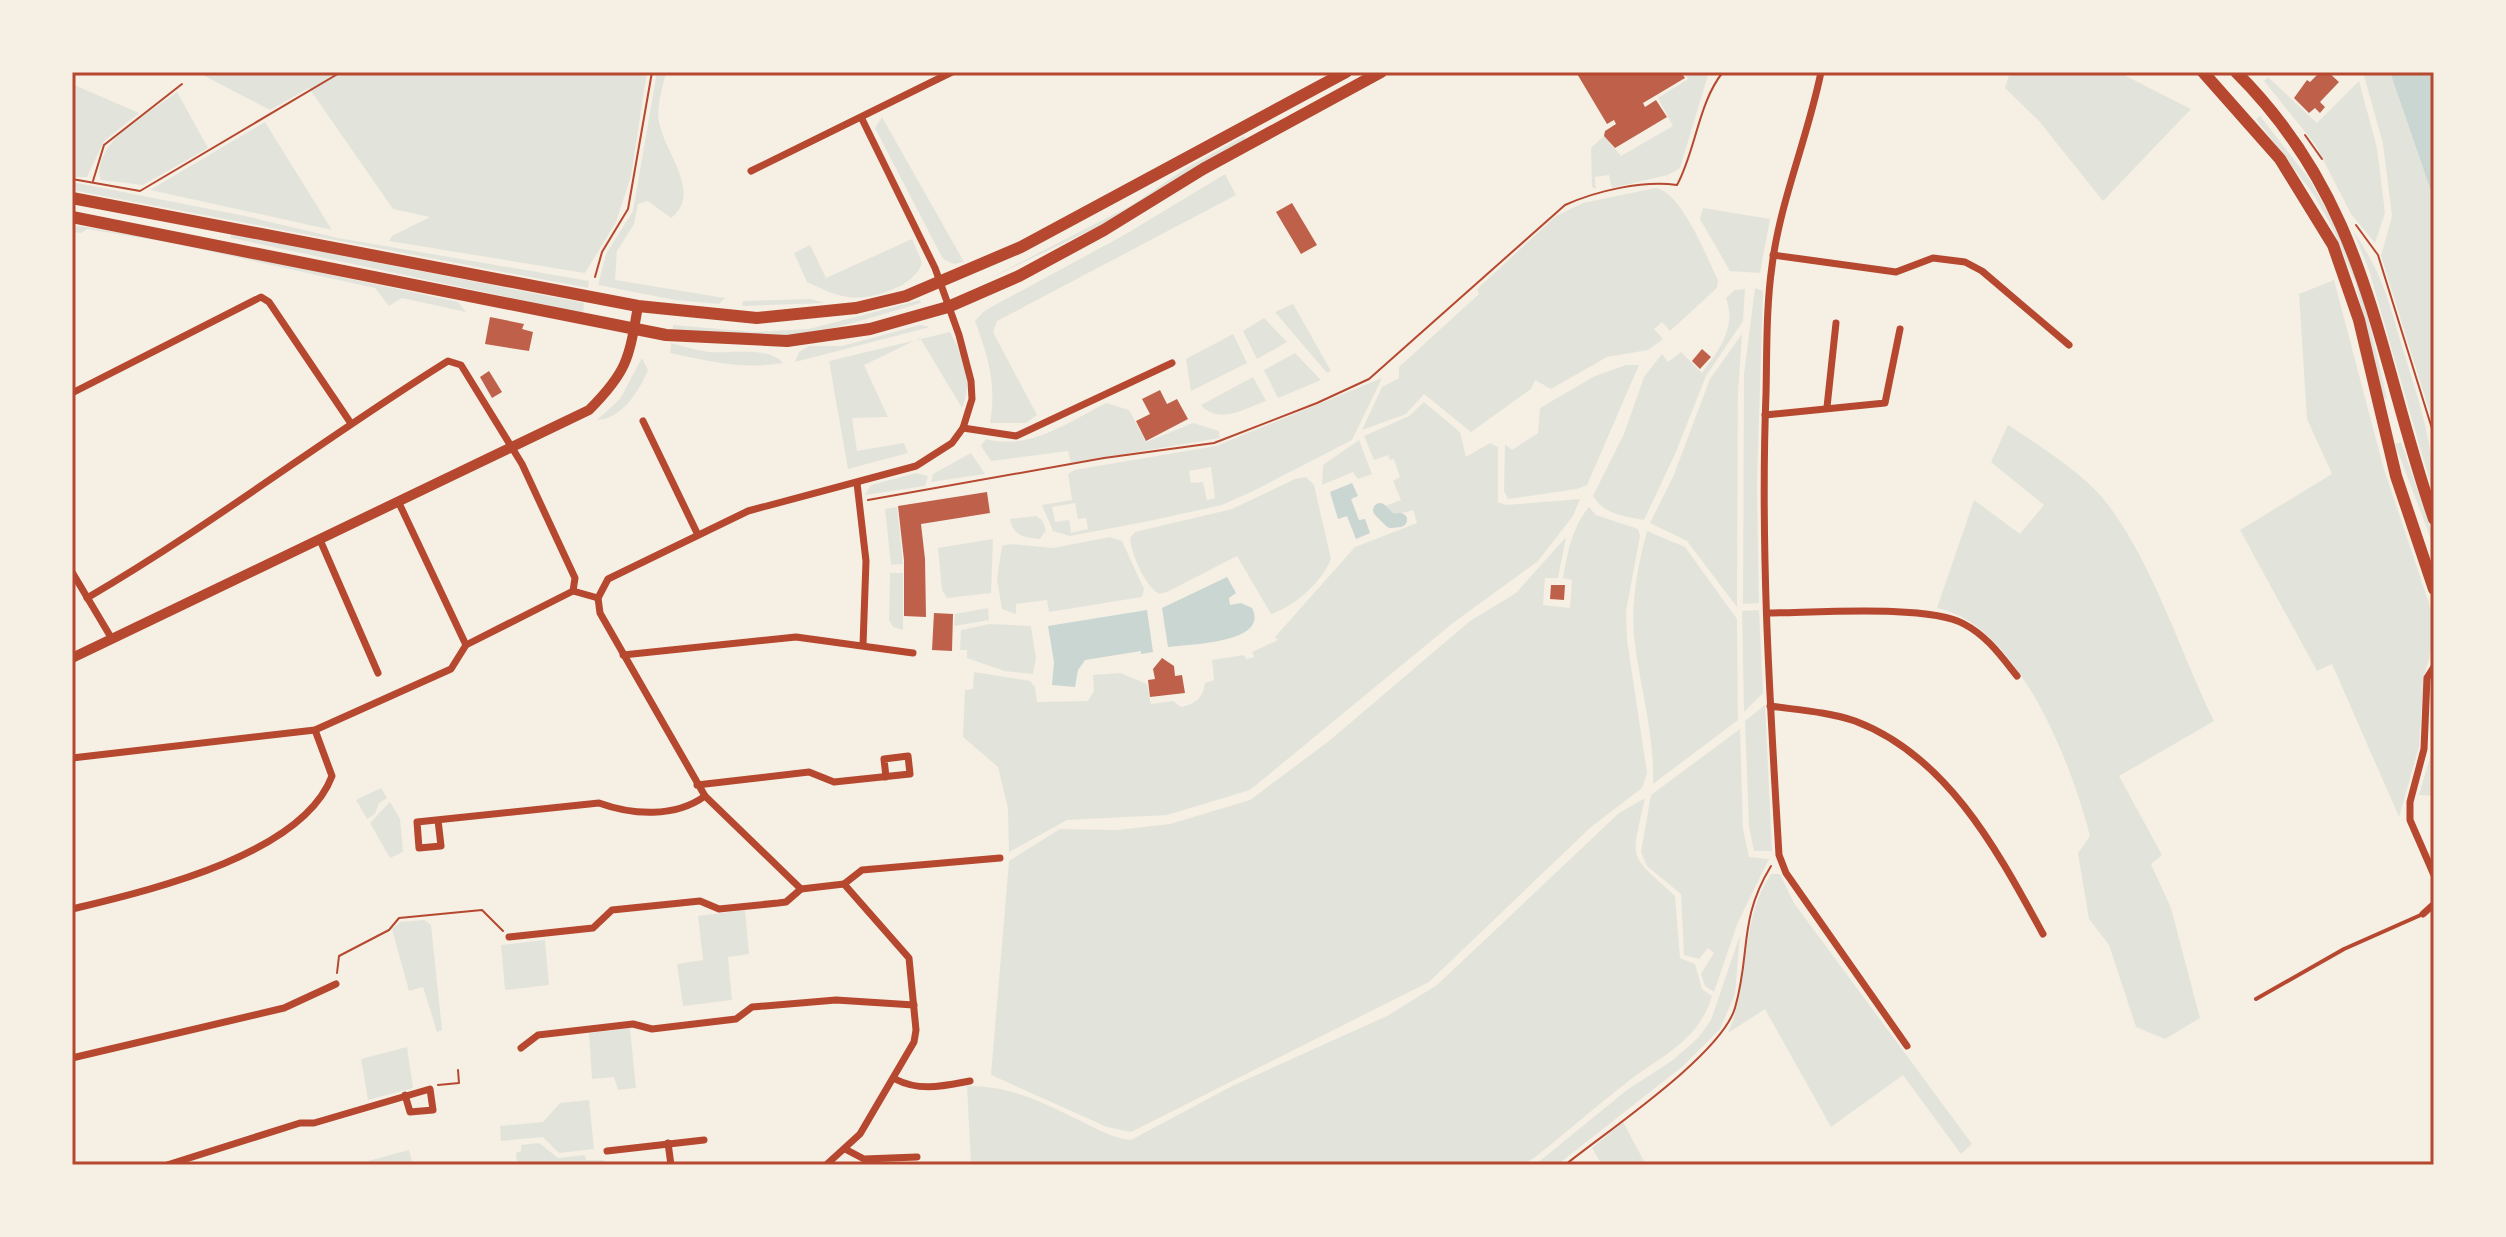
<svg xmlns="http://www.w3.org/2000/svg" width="2506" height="1237" viewBox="0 0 2506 1237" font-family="Overpass,sans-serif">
	<rect width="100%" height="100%" fill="#f6efe4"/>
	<!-- green -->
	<g fill="#e2e4dc" fill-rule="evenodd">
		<path d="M197,72H647L631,176L616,222L585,273L389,241L392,236L430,217L393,209L309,88L270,110Z"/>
		<path d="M657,72H666C663,86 656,108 659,122C665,154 703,193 671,218L648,201L638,204L634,224L617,251L615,280L725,298L719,304L675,300L598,285L606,254L633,211Z"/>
		<path d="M1684,72H1709L1680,168L1668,175L1612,188L1609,175L1595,177L1596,189L1592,187L1591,148L1604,136L1621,156L1673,126L1658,98L1688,79Z"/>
		<path d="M2010,72H2118L2191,109L2103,201L2039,121L2005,88Z"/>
		<path d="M2363,72H2390L2434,200V426L2381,256L2392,216L2383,144Z"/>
		<path d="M2268,77L2317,123L2359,81L2377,148L2385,213L2375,243L2351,214L2315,144L2264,81Z"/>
		<path d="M72,84L139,113L104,141L87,177H72Z"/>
		<path d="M177,92L208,148L143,185L101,180C90,142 152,112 177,92Z"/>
		<path d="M2260,116L2310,180L2342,238L2365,304L2387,399L2383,398L2356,285L2333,229L2314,195L2256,119Z"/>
		<path d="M882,117L964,262L954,264L943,259L875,128Z"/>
		<path d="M265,122L332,230L150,190Z"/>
		<path d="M1244,136L1246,140L1112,220L980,283L1132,205L1183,170Z"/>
		<path d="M1225,174L1236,195L997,321L993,332L1037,415L1026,423H990C997,384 988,357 975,321L984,311L1126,234Z"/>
		<path d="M72,182L245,216L338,238L589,281L588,288L72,190Z"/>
		<path d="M1655,188C1681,190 1707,258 1718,280L1717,288L1670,331L1662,322L1654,329L1663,339L1648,350L1607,357L1551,389L1535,380L1531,389L1471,432L1424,394L1406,414L1362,430L1382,387L1399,378V367L1479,294L1477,289L1556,216L1583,203Z"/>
		<path d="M1703,208L1770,219L1760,273L1730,271L1700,219Z"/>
		<path d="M72,225L173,241L458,302L466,312L402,298L389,306L375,288L172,243L87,229L81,233L72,232Z"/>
		<path d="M2353,231C2384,274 2390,307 2405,356C2420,404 2434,446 2434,496L2369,270Z"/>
		<path d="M231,234L584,303L583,313L231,238Z"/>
		<path d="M912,239L922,262C917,286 871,301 848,297C833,295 820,288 807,282L794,253L810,245L826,278Z"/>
		<path d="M2334,280L2383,466L2434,618V641L2424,676L2419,747L2399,817L2332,664L2317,671L2240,530L2332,474L2307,419L2299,294Z"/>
		<path d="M1755,288L1763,291L1757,484L1759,603L1743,604L1744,374Z"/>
		<path d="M1745,289L1743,321L1706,376L1675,454L1644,520C1624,516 1605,515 1593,496L1624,434L1644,377L1662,354L1668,362L1681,352L1702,373C1719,350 1737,327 1726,298L1735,290Z"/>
		<path d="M810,299L825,303L742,306L743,301Z"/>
		<path d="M920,300L921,303C886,313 850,325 814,332C768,340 719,333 673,329V325L754,332L809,329Z"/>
		<path d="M1293,304L1331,371L1327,373L1275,312Z"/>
		<path d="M1264,318L1287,342L1257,359L1243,331Z"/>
		<path d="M920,325L930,327L795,362L799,352L809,346H842Z"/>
		<path d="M950,332C963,357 974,380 962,408L920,338L864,365L888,417L852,418L857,451L904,443L908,453L848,469L829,361Z"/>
		<path d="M1233,334L1247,363L1191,391L1186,359Z"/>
		<path d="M1742,334L1738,392L1737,607L1687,541L1650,523L1673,477L1710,379Z"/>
		<path d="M671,343C683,346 696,350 708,352C728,354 770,346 783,363C745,370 707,361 670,353Z"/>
		<path d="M1295,353L1321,380L1278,398L1264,370Z"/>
		<path d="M642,358L648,370C639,391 622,419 597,420L620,399Z"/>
		<path d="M1626,365H1639L1587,485L1577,489L1508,499L1504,491L1505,444L1512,450L1538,433L1540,408L1595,376Z"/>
		<path d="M1253,377L1266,401C1244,409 1219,425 1201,405Z"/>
		<path d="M1382,378L1352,440L1251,492L1222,505L1149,521L1070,536L1053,531L1042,505L1072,500L1068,474L1074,470L1216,446ZM1211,467L1215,498L1207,500L1203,482L1191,483L1189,471ZM1075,503L1078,519L1086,518L1088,529L1071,533L1069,520L1055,522L1052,507Z"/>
		<path d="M1424,402L1460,432L1466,457L1490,443L1498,447V502L1506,505L1580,499L1573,516L1538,561L1453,623L1250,790L1167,815L1067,820L1009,852L1008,809L998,767L963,737L965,690L973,689L974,672L1030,681L1035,687L1037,702L1088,701L1094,691L1093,675L1120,673L1147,684L1151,704L1173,701L1181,707C1196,704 1203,697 1205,683L1214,680L1212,660L1244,655L1246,659L1254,657L1252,652L1278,640L1275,637L1355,547L1417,523L1413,510L1392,516L1385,506L1401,500L1393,481L1400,477L1394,459L1390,460L1388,455L1374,460L1364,436L1409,416Z"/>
		<path d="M1106,403L1129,410L1146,442L1193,423L1219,431L1220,438L1071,463L1068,451L991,461L981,446L986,439C1030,451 1068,422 1106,403Z"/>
		<path d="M2008,425C2037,444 2079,471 2101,496C2150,554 2180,652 2214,721L2119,776L2162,855L2151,864L2171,908L2200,1018L2165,1039L2136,1027L2109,945L2089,919L2078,853L2090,836C2072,765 2018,624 1937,608L1974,500L2020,534L2044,505L1991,462Z"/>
		<path d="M1359,440L1372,474L1358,479L1353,472L1322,485L1323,465Z"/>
		<path d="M2401,442L2434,538V547L2395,444Z"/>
		<path d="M971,453L985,474L931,482L933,474Z"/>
		<path d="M916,473L928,476L925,486L865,495L871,485Z"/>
		<path d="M1306,477L1314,485L1331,559C1322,582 1294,607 1271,614L1237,556L1167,592L1159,594C1144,584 1132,556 1130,538L1135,532L1232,509L1295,479Z"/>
		<path d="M897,507L903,564L891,565L885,509Z"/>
		<path d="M1589,507L1596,515L1638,529L1640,536L1626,611L1627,640L1647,773L1642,788L1591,827L1429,982L1131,1132L1107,1127L991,1075L1009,861L1060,829L1117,830L1170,824L1250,800L1329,741L1470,621L1516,593L1566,537L1558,578H1545L1543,605L1570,608L1572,580L1563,578C1567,554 1573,525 1589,507Z"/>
		<path d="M1036,516L1042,520L1046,530L1040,539C1025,538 1013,536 1010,519Z"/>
		<path d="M1647,531L1685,547L1737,619L1738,720L1653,784C1655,734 1639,685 1634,636C1631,601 1638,564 1647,531Z"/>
		<path d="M1110,537L1122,541L1144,589L1142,597L1049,612L1047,600L1016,604V614L1002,609L997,579L1002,546L1010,544L1053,548Z"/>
		<path d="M993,539L991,593L947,598L942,590L938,548Z"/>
		<path d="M890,573H903V630L893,627L889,620Z"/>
		<path d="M988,608L989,620L954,626L955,614Z"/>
		<path d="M1759,610L1763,693L1744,712L1742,611Z"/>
		<path d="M990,624L1031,626L1036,659L1033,674L1004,671L967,658V650H960L961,630Z"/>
		<path d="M1765,705L1772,851H1754L1749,827L1745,721Z"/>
		<path d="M1740,729L1743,829L1749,857L1769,859L1738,922L1714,992L1705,986L1701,974L1714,953L1708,948L1699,959L1684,955L1681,894L1647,866L1641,852L1651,795Z"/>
		<path d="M2434,740V796L2419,795L2434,744Z"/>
		<path d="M381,788L387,798L379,803L375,814L367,819L356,800Z"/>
		<path d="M1645,798C1631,863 1627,852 1675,896L1680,958L1695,964L1702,989L1712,996C1698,1044 1657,1057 1621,1087C1592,1110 1563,1135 1534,1158L1521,1165H971L967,1086C1012,1086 1039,1101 1079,1120C1095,1128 1112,1138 1131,1140L1232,1086L1387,1016L1437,985L1619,813Z"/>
		<path d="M390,802L400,819L403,852L390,858L370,823Z"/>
		<path d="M1771,874H1780L1794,903L1972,1144L1961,1154L1903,1075L1831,1127L1765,1009L1728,1033C1751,982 1739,921 1771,874Z"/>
		<path d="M745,910L749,954L728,957L732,1000L683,1006L677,964L703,960L698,916Z"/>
		<path d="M424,920L431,925L442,1030L437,1032L423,987L409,991L392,929L400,922Z"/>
		<path d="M1740,935L1735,994L1720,1029L1683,1066L1557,1165H1535L1627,1090L1673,1060L1698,1038L1711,1020Z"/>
		<path d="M545,940L549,985L505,990L501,945Z"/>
		<path d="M630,1028L636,1088L618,1090L614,1077L592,1079L589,1033Z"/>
		<path d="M407,1047L413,1088L368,1100L361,1059Z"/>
		<path d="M589,1100L594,1149L559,1153L543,1137L501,1141L500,1126L543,1122L560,1103Z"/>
		<path d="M1623,1122L1646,1165H1602L1592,1148Z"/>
		<path d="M539,1143L558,1158L585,1155L586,1160H604L605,1165H517L516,1153L521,1151V1145Z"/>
		<path d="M409,1150L413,1165H370L368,1161Z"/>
	</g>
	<!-- water -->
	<g fill="#c9d6d2">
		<path d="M2390,72H2434V200Z"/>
		<path d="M1352,483L1358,496L1351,499L1359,520L1365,519L1370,533L1356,539L1347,516L1338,519L1330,492Z"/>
		<path d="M1227,577L1236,593L1229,598L1230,605L1241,603L1252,608C1270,643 1190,644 1168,647L1162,608Z"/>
		<path d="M1147,610L1153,652L1141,654V651L1085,660L1078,670L1075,687L1052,685L1054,662L1048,626Z"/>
	</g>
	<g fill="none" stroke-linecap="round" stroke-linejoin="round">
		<!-- canal -->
		<path stroke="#c9d6d2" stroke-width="14" d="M1380,510L1391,521L1400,520"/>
	</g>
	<!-- building -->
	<g fill="#bf614a">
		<path d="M1576,72H1681L1685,78L1643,103L1645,107L1656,100L1667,117L1615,148L1604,136L1605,131L1616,124L1614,120L1607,124Z"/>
		<path d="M2320,72H2328L2339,82L2320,102L2325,107L2320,113L2315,108L2309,113L2294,98L2307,80L2310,82Z"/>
		<path d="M1292,203L1317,245L1301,254L1276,212Z"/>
		<path d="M490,317L524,324L522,329L533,332L529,351L485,344Z"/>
		<path d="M1702,349L1711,357L1700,369L1692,361Z"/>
		<path d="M489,371L502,392L492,398L480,377Z"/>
		<path d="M1160,390L1167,404L1177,399L1188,419L1146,441L1136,421L1150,414L1142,399Z"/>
		<path d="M987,492L990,513L921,524L925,559L926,617L904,616V560L898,506Z"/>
		<path d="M1551,585H1565L1564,600L1550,599Z"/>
		<path d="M934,613L953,614L952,651L932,650Z"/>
		<path d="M1162,658L1174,666L1175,676L1182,675L1185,693L1150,697L1148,680L1155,679L1153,669Z"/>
	</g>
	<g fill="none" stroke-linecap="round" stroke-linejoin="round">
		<!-- path -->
		<g stroke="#b5482f" stroke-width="2">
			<path d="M2305,135L2322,159"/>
			<path d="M72,179L140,191L341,72"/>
			<path d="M93,181L104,145L182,84"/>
			<path d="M2356,225L2378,255L2434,435"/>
			<path d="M595,277L602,252L628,209L652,72"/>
			<path d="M2433,434L2434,441"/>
			<path d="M868,500L1104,458L1214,443L1317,403L1369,379L1565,205C1596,191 1643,180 1677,185C1696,150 1698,103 1723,72"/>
			<path d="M337,973L339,956L389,930L399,918L482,910L503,931"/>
			<path d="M438,1085L459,1083L458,1070"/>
			<path d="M1565,1165C1607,1131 1721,1055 1735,1008C1751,953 1738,920 1771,866"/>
		</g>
		<!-- service -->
		<path stroke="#b5482f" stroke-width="4" d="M2256,999L2344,949L2423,914"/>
		<!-- minor -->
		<g stroke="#b5482f" stroke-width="7">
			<path d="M1821,72C1808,137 1780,201 1772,266C1766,308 1767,352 1766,394C1760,548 1770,702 1779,855L1786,873L1907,1046"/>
			<path d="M751,171L952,72"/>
			<path d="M1773,255L1896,272L1933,258L1965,262L1982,271L2069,345"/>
			<path d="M72,393L261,297L269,302L350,422"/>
			<path d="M1827,407L1836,323"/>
			<path d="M1765,415L1885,403L1900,329"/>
			<path d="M643,421L698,535"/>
			<path d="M963,428L1016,436L1172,363"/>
			<path d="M857,483L866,561L863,645"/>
			<path d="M398,501L466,645"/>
			<path d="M320,540L378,673"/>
			<path d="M72,572L112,639"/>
			<path d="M87,598C212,525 326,437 448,361L461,365L522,464L575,578L573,591"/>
			<path d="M598,598L600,613L705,796L801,889L844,884L909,958L916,1030L914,1042L860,1134L826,1165"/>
			<path d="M1767,613C1811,613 1929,604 1964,624C1987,636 2001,656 2017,676"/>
			<path d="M623,655L796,637L913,653"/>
			<path d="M2434,667L2427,678L2424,749L2410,802V820L2434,875"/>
			<path d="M1770,706C1798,710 1829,712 1855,721C1948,756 1998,852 2043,934"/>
			<path d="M72,758L315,730L451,669L466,645L573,591L598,598L608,579L748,511L916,466L952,443L963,428L972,399L971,381L959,335L935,268L862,119"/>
			<path d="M697,785L809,772L834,782L910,774L908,756L884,759L886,777"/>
			<path d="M438,820L441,846L419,848L417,822L599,803C632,815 675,818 705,796"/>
			<path d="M844,884L862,870L1000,858"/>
			<path d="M72,909C146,891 302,856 332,776L315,730"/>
			<path d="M2423,914L2434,904"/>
			<path d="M509,937L593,928L612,910L700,901L719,909L778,903L786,902L801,889"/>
			<path d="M521,1048L538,1035L633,1024L652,1029L736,1019L752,1007L836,1000L914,1005"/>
			<path d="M72,1058L284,1008L336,984"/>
			<path d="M895,1079C920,1092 943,1086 970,1081"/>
			<path d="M668,1143L671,1165"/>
			<path d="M845,1149L864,1159L917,1157"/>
			<path d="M607,1151L704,1140"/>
			<path d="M167,1165L300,1123H314L430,1089L433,1110L410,1112L405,1095"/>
		</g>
		<!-- secondary -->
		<path stroke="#b5482f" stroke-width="10" d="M72,658L589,410C628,371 629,358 638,306"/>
		<!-- primary -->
		<g stroke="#b5482f" stroke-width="12">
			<path d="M2203,72L2280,159L2333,245L2359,320L2396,476L2434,589"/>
			<path d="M2236,72C2369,204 2376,352 2434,519"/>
			<path d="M72,198L638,306L757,318L856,308L906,296L1021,247L1346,72"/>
			<path d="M72,217L666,335L787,341L870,329L948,307L1019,276L1104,230L1203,169L1381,72"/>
		</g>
	</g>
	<!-- border -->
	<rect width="2506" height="1237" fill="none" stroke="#f6efe4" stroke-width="148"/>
	<rect x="74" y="74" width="2358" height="1089" fill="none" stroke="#b5482f" stroke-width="3"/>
</svg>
